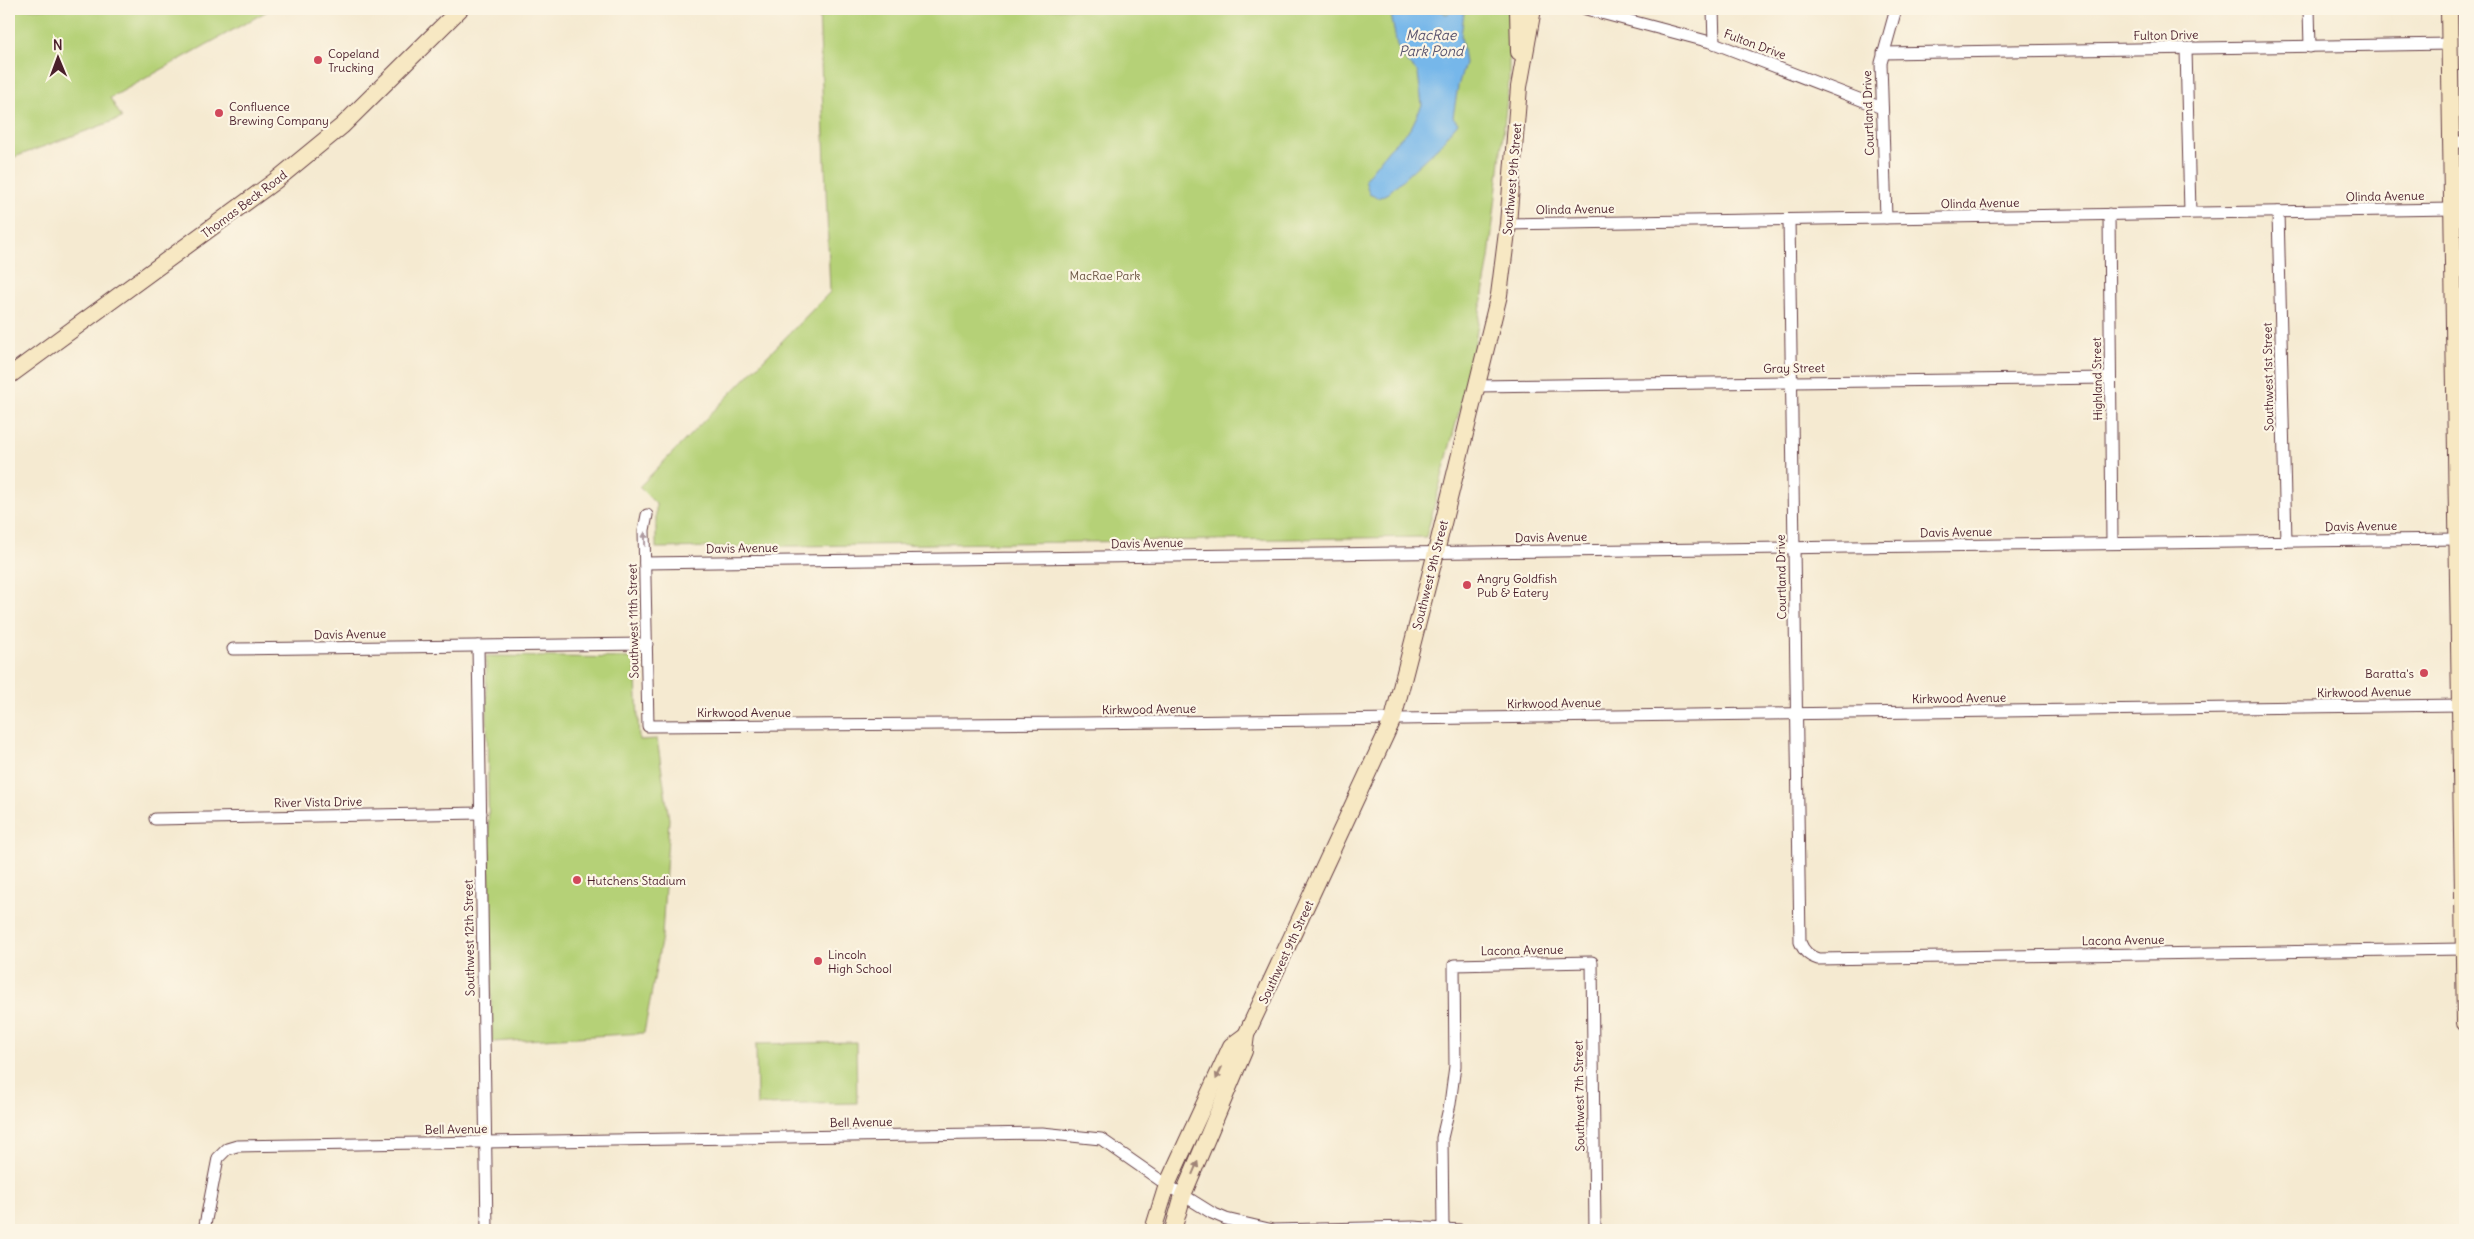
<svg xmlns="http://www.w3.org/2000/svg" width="2474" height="1239" viewBox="0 0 2474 1239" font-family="Delius,sans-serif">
	<rect width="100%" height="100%" fill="#fcf5e5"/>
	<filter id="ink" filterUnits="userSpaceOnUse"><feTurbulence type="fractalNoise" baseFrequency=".02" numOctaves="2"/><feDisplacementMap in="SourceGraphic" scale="10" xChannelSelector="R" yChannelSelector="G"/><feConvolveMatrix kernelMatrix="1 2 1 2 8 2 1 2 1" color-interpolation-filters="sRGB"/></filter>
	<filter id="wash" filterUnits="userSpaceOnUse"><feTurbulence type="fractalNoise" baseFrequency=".0096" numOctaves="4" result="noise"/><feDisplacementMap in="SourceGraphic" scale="20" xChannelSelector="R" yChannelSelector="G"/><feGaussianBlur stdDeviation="1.12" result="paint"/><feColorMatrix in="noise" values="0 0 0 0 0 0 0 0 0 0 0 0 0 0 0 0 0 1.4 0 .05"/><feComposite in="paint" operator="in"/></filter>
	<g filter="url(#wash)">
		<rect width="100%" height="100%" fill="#f5ead1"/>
		<!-- green -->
		<g fill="#b5d177" stroke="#807851">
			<path d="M9,9H271L110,98L122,118L9,159Z"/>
			<path d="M819,9H1509V81L1489,258L1471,366L1426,537L656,548V504L639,487L830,292Z"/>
			<path d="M486,656L635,658L639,740L657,739L669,819L662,936L644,1033L492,1042Z"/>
			<path d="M856,1042L857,1103L757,1105L756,1044Z"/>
		</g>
		<!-- water -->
		<path fill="#76b7ea" stroke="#606b8a" d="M1390,9H1444L1443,12L1446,14L1460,9L1464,12L1461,36L1465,63L1458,86L1453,117L1458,123L1439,146L1388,193L1378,198L1369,194L1365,179L1389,149L1411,128L1422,105L1418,73L1406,61L1397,46Z"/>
	</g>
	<g filter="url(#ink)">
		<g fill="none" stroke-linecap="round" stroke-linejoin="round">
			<!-- street casing -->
			<g stroke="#643d44" stroke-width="13">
				<g id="street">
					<path d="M1586,9L1714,43L1882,108"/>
					<path d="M1713,9L1714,43"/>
					<path d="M2309,9L2310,47"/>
					<path d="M2186,49L2190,213"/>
					<path d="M1883,53L2450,44"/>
					<path d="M2452,142H2465"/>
					<path d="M2278,212L2286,541"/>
					<path d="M2109,214L2112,543"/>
					<path d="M1886,218L1881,63L1896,9"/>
					<path d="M1789,220L1800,942C1804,952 1809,956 1818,959L2464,949"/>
					<path d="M1508,224L2453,209"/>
					<path d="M1477,386L2110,378"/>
					<path d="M647,515L644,530L648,726L1084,723L2461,705"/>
					<path d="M645,563L2458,539"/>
					<path d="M478,646L487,1230"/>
					<path d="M233,649L647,644"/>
					<path d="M155,819L481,813"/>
					<path d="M1443,1228L1442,1138L1450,1104L1455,1066L1454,965L1592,962L1595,1230"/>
					<path d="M204,1230L218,1158L227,1149L237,1146L1042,1133L1101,1139L1167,1185L1212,1213L1226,1219L1273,1230L1413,1227L1460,1230"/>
				</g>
			</g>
			<!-- secondary casing -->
			<g stroke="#643d44" stroke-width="18">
				<g id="secondary">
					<path d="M1518,9L1519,52"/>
					<path d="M2449,9L2465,1023"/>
					<path d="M9,376L275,181L342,126L460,9"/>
					<path d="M1153,1230L1167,1185L1231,1046L1246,1035"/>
					<path d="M1173,1230L1183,1195L1244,1051L1246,1035L1393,719L1435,556L1499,295L1508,224L1519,87L1533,9"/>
				</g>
			</g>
			<!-- street -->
			<use href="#street" stroke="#fff" stroke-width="11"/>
			<!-- secondary -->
			<use href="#secondary" stroke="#f7e8c3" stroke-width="16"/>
		</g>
		<!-- one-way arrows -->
		<defs><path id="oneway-solid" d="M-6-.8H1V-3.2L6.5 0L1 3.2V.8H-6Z" transform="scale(1.25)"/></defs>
		<use fill="#ae9aa0" href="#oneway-solid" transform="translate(645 539) rotate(-91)"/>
		<g fill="#a08477">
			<use href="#oneway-solid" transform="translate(1219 1073) rotate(115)"/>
			<use href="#oneway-solid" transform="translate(1195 1168) rotate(-67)"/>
		</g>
	</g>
	<!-- markers -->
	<g fill="#d1495b" stroke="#fcf5e5" stroke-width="2">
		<circle cx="318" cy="60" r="5"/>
		<circle cx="219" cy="113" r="5"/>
		<circle cx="1467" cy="585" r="5"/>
		<circle cx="2424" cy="673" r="5"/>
		<circle cx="577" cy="880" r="5"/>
		<circle cx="818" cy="961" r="5"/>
	</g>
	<g text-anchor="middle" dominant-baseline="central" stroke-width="4.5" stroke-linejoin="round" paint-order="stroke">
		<!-- street labels -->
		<g font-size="12" fill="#4a1f2b" stroke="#fcf5e5">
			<text transform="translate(2166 35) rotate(-1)">Fulton Drive</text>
			<text transform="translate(1755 44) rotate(20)">Fulton Drive</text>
			<text transform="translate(1868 113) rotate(-92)">Courtland Drive</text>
			<text transform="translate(1512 179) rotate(-85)">Southwest 9th Street</text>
			<text transform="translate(2385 196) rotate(-1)">Olinda Avenue</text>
			<text transform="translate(1980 203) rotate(-1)">Olinda Avenue</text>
			<text transform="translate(244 204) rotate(-37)">Thomas Beck Road</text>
			<text transform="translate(1575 209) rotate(-1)">Olinda Avenue</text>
			<text transform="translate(1794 368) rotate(-1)">Gray Street</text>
			<text transform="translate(2268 377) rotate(-91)">Southwest 1st Street</text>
			<text transform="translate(2097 379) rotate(-91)">Highland Street</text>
			<text transform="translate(2361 526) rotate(-1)">Davis Avenue</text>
			<text transform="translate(1956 532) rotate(-1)">Davis Avenue</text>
			<text transform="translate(1551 537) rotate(-1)">Davis Avenue</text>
			<text transform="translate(1147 543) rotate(-1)">Davis Avenue</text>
			<text transform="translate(742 548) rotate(-1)">Davis Avenue</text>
			<text transform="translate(1430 575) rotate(-76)">Southwest 9th Street</text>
			<text transform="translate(1781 577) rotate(-91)">Courtland Drive</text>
			<text transform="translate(633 621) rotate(-91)">Southwest 11th Street</text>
			<text transform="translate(350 634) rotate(-1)">Davis Avenue</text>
			<text transform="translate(2364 692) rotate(-1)">Kirkwood Avenue</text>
			<text transform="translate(1959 698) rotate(-1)">Kirkwood Avenue</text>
			<text transform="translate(1554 703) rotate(-1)">Kirkwood Avenue</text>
			<text transform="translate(1149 709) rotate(-1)">Kirkwood Avenue</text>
			<text x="744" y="712">Kirkwood Avenue</text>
			<text transform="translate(318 802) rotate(-1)">River Vista Drive</text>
			<text transform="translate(469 938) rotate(-91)">Southwest 12th Street</text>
			<text transform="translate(2123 940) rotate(-1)">Lacona Avenue</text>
			<text transform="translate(1522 950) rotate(-1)">Lacona Avenue</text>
			<text transform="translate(1286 952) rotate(-65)">Southwest 9th Street</text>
			<text transform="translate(1579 1096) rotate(-91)">Southwest 7th Street</text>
			<text transform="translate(861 1122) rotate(-1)">Bell Avenue</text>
			<text transform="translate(456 1129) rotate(-1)">Bell Avenue</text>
		</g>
		<!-- poi labels -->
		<g font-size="12" fill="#4a1f2b" stroke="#fcf5e5" text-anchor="start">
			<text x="328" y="53">Copeland<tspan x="328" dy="14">Trucking</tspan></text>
			<text x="229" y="106">Confluence<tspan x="229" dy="14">Brewing Company</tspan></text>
			<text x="1477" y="578">Angry Goldfish<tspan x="1477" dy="14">Pub &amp; Eatery</tspan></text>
			<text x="2414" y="673" text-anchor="end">Baratta's</text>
			<text x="587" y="880">Hutchens Stadium</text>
			<text x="828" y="954">Lincoln<tspan x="828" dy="14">High School</tspan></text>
		</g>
		<!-- park labels -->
		<g font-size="12" fill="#6a5442" stroke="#fcf5e5">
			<text x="1105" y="275">MacRae Park</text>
		</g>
		<!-- water labels -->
		<g font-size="14" font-style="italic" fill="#59546e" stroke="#fcf5e5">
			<text x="1431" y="35">MacRae<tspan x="1431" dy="16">Park Pond</tspan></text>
		</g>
	</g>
	<!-- margin -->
	<rect width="2474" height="1239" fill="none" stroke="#fcf5e5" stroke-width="30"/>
	<!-- north arrow -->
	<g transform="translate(58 58) rotate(359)" stroke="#fcf5e5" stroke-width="4" paint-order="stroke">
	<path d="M0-4L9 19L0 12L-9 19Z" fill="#4a1f2b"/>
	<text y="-8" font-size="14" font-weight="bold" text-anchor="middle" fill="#4a1f2b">N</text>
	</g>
</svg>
